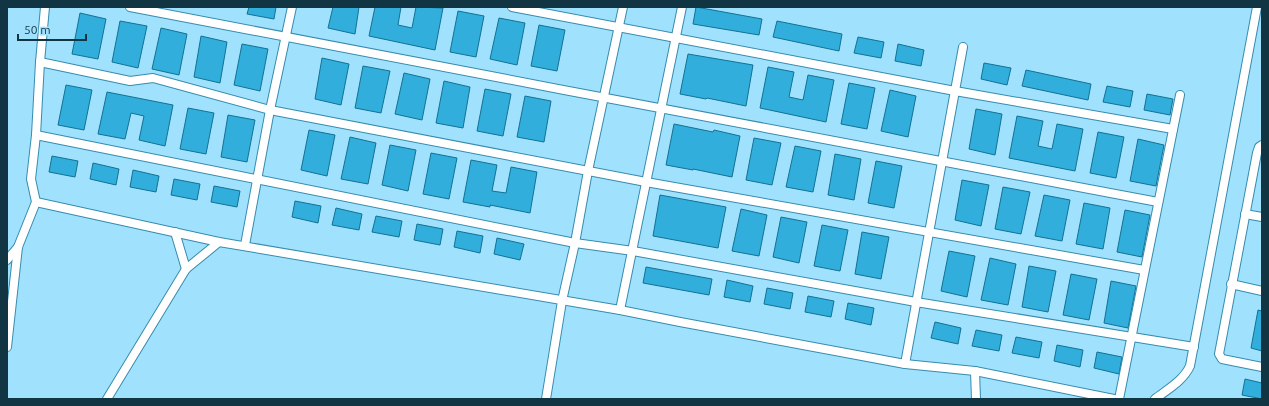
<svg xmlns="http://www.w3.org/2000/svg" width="1269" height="406" viewBox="0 0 1269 406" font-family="Ubuntu,sans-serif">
	<rect width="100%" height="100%" fill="#a0e1fe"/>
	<!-- building -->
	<g fill="#31aedc" stroke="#127293">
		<path d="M249,7H276L274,19L247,14Z"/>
		<path d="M333,7H359L355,34L328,28Z"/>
		<path d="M375,7H401L398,25L412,28L416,7L443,8L435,50L369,36Z"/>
		<path d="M696,7L762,19L759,35L693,24Z"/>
		<path d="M458,11L484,16L476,57L450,52Z"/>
		<path d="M80,13L106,19L98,59L72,54Z"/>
		<path d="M499,18L525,23L517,65L490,59Z"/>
		<path d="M120,21L147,26L138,68L112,62Z"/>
		<path d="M777,21L842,34L839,51L773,37Z"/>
		<path d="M539,25L565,30L557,71L531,66Z"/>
		<path d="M161,28L187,34L179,75L152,69Z"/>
		<path d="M201,36L227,42L220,83L194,77Z"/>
		<path d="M858,37L884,42L881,58L854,53Z"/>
		<path d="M242,44L268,49L260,91L234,85Z"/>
		<path d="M898,44L924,50L921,66L895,61Z"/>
		<path d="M688,54L753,65L746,106L707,98L706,99L680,94Z"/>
		<path d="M322,58L349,64L341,105L315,99Z"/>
		<path d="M984,63L1011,68L1007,85L981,79Z"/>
		<path d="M363,66L390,71L381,113L355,108Z"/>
		<path d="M768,67L794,72L789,97L803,100L808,75L834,80L826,122L760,108Z"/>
		<path d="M1026,70L1091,84L1088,100L1022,86Z"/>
		<path d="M404,73L430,79L422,120L395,114Z"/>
		<path d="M444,81L470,87L463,128L436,123Z"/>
		<path d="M849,83L875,88L867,129L841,124Z"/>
		<path d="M66,85L92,90L84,130L58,125Z"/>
		<path d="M1107,86L1133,91L1130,107L1103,102Z"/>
		<path d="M485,89L511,94L503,136L477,131Z"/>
		<path d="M890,90L916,96L908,137L881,131Z"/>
		<path d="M107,92L173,105L165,146L139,140L144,116L131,113L125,139L98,134Z"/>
		<path d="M1147,94L1173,99L1170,115L1144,110Z"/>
		<path d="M525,96L551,101L544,142L517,137Z"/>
		<path d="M188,108L214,113L206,154L180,149Z"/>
		<path d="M976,109L1002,114L995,155L969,149Z"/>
		<path d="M228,115L255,120L247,162L221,157Z"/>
		<path d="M1017,116L1043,121L1038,146L1052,149L1057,124L1083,129L1075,171L1009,158Z"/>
		<path d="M674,124L713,132L714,130L740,136L732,177L693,169V170L666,165Z"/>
		<path d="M309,130L335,135L327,176L301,170Z"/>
		<path d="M1098,132L1124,137L1116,178L1090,173Z"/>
		<path d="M350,137L376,143L368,184L341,179Z"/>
		<path d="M754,138L781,143L772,185L746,180Z"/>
		<path d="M1138,139L1164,145L1156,186L1130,181Z"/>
		<path d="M390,145L416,150L408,191L382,185Z"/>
		<path d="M795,146L821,151L813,192L786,187Z"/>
		<path d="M431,153L457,158L449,199L423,194Z"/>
		<path d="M835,154L861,159L854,200L828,195Z"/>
		<path d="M52,156L78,161L75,177L49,172Z"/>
		<path d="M471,160L497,165L492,191L506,193L511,167L537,172L530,213L490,205V207L463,202Z"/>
		<path d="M876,161L902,166L894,208L868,203Z"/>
		<path d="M93,163L119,169L116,185L90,179Z"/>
		<path d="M133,170L159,176L156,192L130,187Z"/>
		<path d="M174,179L200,184L197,200L171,195Z"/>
		<path d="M962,180L989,185L981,226L955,220Z"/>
		<path d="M214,186L240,191L237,207L211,202Z"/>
		<path d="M1003,187L1030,192L1021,234L995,229Z"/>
		<path d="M660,195L726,207L718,248L653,236Z"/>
		<path d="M1044,195L1070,200L1062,241L1035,236Z"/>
		<path d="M295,201L321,206L318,223L292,217Z"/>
		<path d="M1084,203L1110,208L1103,249L1076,244Z"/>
		<path d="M336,208L362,214L359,230L332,225Z"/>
		<path d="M741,209L767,215L759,256L732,251Z"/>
		<path d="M1125,210L1150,215L1142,257L1117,252Z"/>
		<path d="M376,216L402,221L399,237L372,232Z"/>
		<path d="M781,217L807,222L799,263L773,257Z"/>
		<path d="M417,224L443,229L440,245L414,240Z"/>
		<path d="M822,225L848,230L840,271L814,266Z"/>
		<path d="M457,231L483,236L480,253L454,247Z"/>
		<path d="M862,232L889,237L881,279L855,274Z"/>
		<path d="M497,238L524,244L520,260L494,254Z"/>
		<path d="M949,251L975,256L967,297L941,291Z"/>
		<path d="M990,258L1016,264L1008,305L981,300Z"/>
		<path d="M1029,266L1056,271L1048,312L1022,307Z"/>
		<path d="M646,267L712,279L709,295L643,283Z"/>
		<path d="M1071,274L1097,279L1089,320L1063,315Z"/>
		<path d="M727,280L753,286L750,302L724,297Z"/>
		<path d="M1111,281L1136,286L1128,328L1104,323Z"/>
		<path d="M767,288L793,293L790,309L764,304Z"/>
		<path d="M808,296L834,301L831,317L805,312Z"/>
		<path d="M848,303L874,308L871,325L845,319Z"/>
		<path d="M1258,310L1262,311V351L1251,348Z"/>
		<path d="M935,322L961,328L958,344L931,338Z"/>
		<path d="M976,330L1002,335L999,351L972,346Z"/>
		<path d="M1016,337L1042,342L1039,358L1012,353Z"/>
		<path d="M1057,345L1083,350L1080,367L1054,361Z"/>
		<path d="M1097,352L1122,357L1119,374L1094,368Z"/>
		<path d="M1245,379L1262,383V399L1242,395Z"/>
	</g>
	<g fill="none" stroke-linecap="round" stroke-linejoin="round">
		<!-- minor casing -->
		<g stroke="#368cae" stroke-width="10">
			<g id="minor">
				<path d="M130,7C472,75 816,135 1158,202"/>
				<path d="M512,7L955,91L1173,129"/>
				<path d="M40,62L130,81L153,78L270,110L646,182L1144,270"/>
				<path d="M36,135L575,243L633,251L916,302L1194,347"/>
				<path d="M1262,145L1259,147L1257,153L1219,354L1222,359L1262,367"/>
				<path d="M36,202L219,242L620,310L680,322L905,364L975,371L1114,399"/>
				<path d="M1245,214L1262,217"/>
				<path d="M175,232L186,269"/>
				<path d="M245,245L270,110L292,7"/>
				<path d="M7,260L18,247"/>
				<path d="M1231,284L1262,291"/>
				<path d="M620,310L682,7"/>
				<path d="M7,347L18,247L36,202L31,179L36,135L40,62L45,7"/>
				<path d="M905,364L963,47"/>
				<path d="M975,371L976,399"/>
				<path d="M107,399L186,269L219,242"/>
				<path d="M546,399L562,301L575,243L588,171L623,7"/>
				<path d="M1119,399L1180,95"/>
				<path d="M1155,399C1168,389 1183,381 1190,366L1257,7"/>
			</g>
		</g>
		<!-- minor -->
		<use href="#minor" stroke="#fff" stroke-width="8"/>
	</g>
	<!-- border -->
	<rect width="1269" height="406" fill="none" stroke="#113543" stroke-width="16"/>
	<!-- scale -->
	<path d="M18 34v6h68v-6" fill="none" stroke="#113543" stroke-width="2"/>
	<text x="24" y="34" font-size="12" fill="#113543" stroke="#a0e1fe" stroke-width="3" paint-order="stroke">50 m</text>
</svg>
